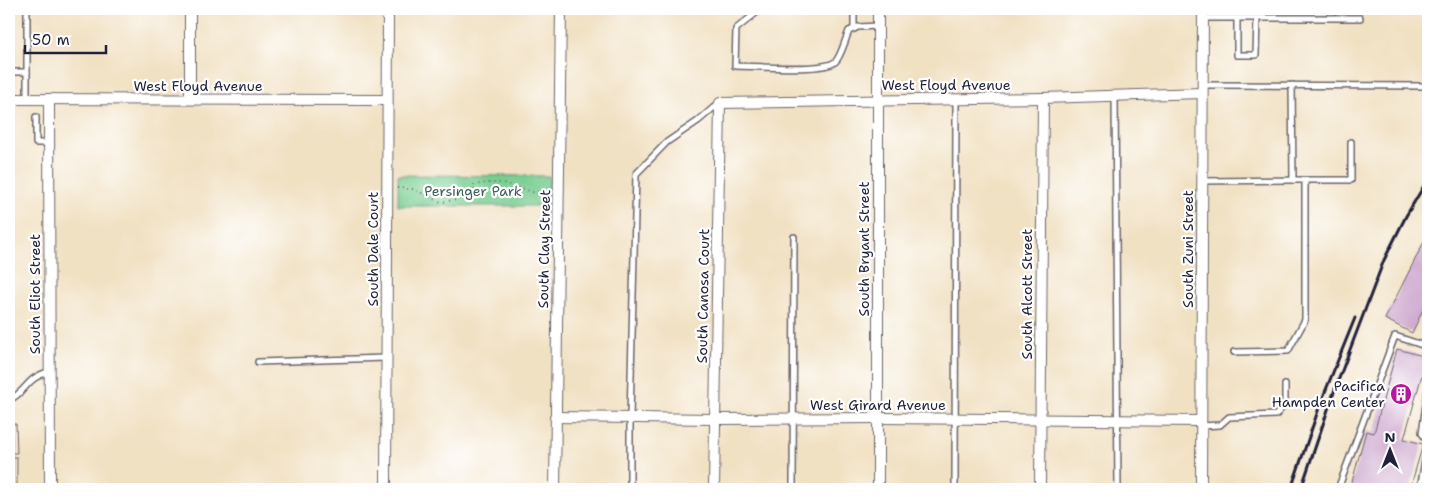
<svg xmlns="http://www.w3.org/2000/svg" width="1437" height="498" viewBox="0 0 1437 498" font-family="'Shantell Sans',sans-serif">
	<rect width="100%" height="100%" fill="#fff"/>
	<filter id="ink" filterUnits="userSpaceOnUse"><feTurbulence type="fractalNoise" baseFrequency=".02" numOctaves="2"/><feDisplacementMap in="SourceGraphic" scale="10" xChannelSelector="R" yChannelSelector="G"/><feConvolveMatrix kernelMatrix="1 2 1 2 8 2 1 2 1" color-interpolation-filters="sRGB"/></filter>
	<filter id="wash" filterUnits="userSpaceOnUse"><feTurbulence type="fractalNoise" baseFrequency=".0096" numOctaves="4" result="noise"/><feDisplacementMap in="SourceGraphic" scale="20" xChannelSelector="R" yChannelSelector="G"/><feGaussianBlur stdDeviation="1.12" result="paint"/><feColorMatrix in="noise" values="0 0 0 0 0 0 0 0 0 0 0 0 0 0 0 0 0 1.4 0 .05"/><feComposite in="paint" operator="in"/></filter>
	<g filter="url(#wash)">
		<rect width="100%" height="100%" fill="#f1e1c3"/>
		<!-- green -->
		<path fill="#78cd91" stroke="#4d7866" d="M398,175L549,176V206H398Z"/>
		<g id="blocks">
			<!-- building -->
			<g fill="#cba4cc">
				<path d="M1428,234V299L1412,333L1385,319Z"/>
				<path d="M1397,349L1427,357L1404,439L1423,444L1410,489H1350L1366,431L1374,433Z"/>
				<path d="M9,424H16L17,453H9Z"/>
				<rect x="9" y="457" width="8" height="31"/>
			</g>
		</g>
	</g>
	<g filter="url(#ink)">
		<use href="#blocks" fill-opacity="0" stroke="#6a656b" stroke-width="1"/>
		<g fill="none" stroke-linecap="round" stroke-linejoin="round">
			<!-- lane casing -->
			<g stroke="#6a656b" stroke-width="8">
				<g id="lane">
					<path d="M27,9V99"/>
					<path d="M761,9L736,29L735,66C753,66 823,72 835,62C841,57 845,40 849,31L858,27L878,26"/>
					<path d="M854,9V29"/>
					<path d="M1203,18H1360"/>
					<path d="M1237,18V55H1256L1257,18"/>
					<path d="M9,72H27"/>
					<path d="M1202,85L1428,86"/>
					<path d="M1115,96L1118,489"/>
					<path d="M36,117V143H49"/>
					<path d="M1293,180H1351V142"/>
					<path d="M1202,181L1293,180L1292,85"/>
					<path d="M1234,352L1288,351L1305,320V180"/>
					<path d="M258,362L386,358"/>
					<path d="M1428,390L1422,433L1428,442"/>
					<path d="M9,400C28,391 25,378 49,372"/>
					<path d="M1201,426L1220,425L1229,417L1276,415L1285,404V385"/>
					<path d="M630,489V418L636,174L667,142L698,121L719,103"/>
					<path d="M793,489L794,237"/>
					<path d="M955,489L956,100"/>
					<path d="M1338,489L1395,336L1428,347"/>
					<path d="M1420,489L1428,444"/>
				</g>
			</g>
			<!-- street casing -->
			<g stroke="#6a656b" stroke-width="12">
				<g id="street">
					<path d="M9,99L387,100"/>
					<path d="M49,99L50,489"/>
					<path d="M190,99V9"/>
					<path d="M555,417L715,419L878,418L1201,421"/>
					<path d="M386,489L388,9"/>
					<path d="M555,489L561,9"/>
					<path d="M714,489L720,103L1043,98L1202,93"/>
					<path d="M878,489V9"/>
					<path d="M1040,489L1043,98"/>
					<path d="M1201,489L1203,9"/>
				</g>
			</g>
			<!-- path -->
			<path stroke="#6a656b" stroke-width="2" stroke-dasharray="1 4" stroke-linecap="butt" d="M397,188L413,189L441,202L455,200L462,196H472L474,185L487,183H503L533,192L549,191"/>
			<!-- lane -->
			<use href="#lane" stroke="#fff" stroke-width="5"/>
			<!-- street -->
			<use href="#street" stroke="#fff" stroke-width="10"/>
			<!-- rail -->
			<g stroke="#22223b" stroke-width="3">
				<path d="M1291,489L1321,402L1355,318"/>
				<path d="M1301,489L1335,389L1384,260L1406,216L1428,179"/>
			</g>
		</g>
	</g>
	<!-- icons -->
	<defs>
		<g id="building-disc" transform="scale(1.125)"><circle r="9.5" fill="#b5179e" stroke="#fff"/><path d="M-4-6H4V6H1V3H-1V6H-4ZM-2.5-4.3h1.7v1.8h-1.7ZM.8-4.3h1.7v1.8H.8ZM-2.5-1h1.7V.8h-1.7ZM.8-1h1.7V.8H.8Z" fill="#fff"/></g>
	</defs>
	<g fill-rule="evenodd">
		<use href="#building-disc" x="1401" y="394"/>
	</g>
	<g text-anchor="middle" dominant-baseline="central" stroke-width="4.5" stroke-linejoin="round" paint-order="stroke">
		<!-- street labels -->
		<g font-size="14" fill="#22223b" stroke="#fff">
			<text x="946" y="85">West Floyd Avenue</text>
			<text x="198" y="86">West Floyd Avenue</text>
			<text transform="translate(373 249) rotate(-90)">South Dale Court</text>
			<text transform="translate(544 249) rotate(-89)">South Clay Street</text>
			<text transform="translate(864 249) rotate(-90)">South Bryant Street</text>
			<text transform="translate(1188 249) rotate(-90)">South Zuni Street</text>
			<text transform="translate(35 294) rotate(-90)">South Eliot Street</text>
			<text transform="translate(1027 294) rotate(-90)">South Alcott Street</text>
			<text transform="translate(703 296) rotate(-89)">South Canosa Court</text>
			<text x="878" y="405">West Girard Avenue</text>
		</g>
		<!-- park labels -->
		<g font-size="14" fill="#405e59" stroke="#fff">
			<text x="473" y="191">Persinger Park</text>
		</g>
		<!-- poi labels -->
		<g font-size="14" fill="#22223b" stroke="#fff" text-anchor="end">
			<text x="1385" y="386">Pacifica<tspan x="1385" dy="16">Hampden Center</tspan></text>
		</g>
	</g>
	<!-- margin -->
	<rect width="1437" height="498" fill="none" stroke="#fff" stroke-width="30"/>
	<!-- north arrow -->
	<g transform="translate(1390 450)" stroke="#ffffff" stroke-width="4" paint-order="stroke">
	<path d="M0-4L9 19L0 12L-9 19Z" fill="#22223b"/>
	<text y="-8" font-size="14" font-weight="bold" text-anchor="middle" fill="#22223b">N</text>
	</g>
	<!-- scale -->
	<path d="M25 45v8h81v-8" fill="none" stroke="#22223b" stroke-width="2.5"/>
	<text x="32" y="45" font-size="15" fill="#22223b" stroke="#ffffff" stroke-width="4" paint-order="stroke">50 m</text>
</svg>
